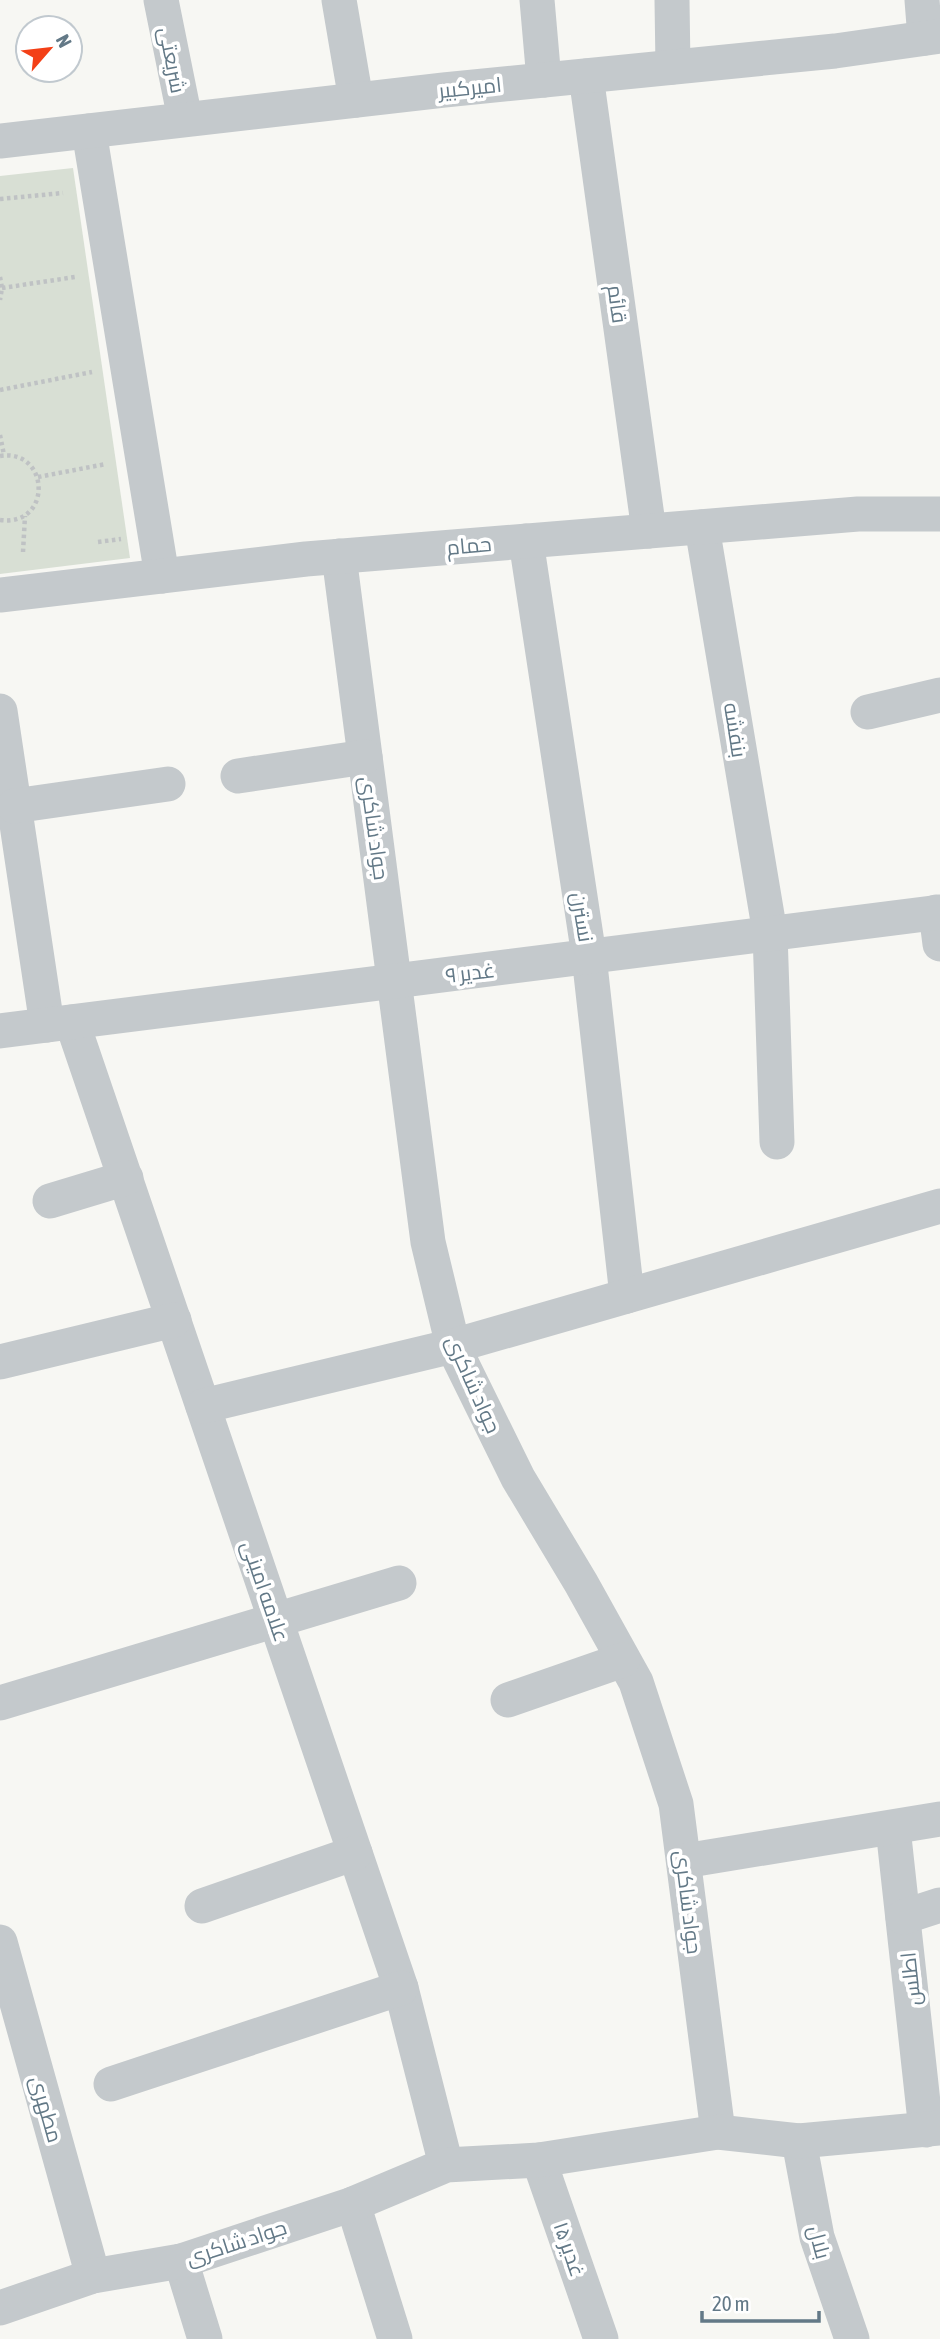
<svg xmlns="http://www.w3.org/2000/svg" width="940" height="2339" viewBox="0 0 940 2339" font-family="'Asap Condensed',Cairo,sans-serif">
	<rect width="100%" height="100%" fill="#f7f7f3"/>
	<!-- green -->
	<path fill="#d8dfd4" d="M73,168L130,558L0,574V176Z"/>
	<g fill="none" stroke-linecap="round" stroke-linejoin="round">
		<!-- path -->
		<g stroke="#bfc2c4" stroke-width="4.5" stroke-dasharray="3.5 3.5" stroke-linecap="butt">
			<path d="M0,199L63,193"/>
			<path d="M0,277L2,288L0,300"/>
			<path d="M2,288L75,277"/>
			<path d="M0,390L92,372"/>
			<path d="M0,435L4,455"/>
			<path d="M0,456C50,448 53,527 0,520"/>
			<path d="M38,477L106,464"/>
			<path d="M98,542L121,539"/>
			<path d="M23,552L25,516"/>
		</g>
		<!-- street -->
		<g stroke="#c4c9cc" stroke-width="35">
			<path d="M161,0L185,119"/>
			<path d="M339,0L356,100"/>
			<path d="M537,0L544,80"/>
			<path d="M672,0L673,67"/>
			<path d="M922,0L925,38"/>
			<path d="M586,76L649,531"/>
			<path d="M89,131L162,576"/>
			<path d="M0,141L444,90L835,51L940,36"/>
			<path d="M702,527L770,933L777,1142"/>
			<path d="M526,541L589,956L627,1296"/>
			<path d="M339,556L428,1242L453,1346L518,1478L581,1583L636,1682L676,1804L718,2132"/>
			<path d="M0,595L306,559L858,514H940"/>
			<path d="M0,711L47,1025"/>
			<path d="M868,712L940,695"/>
			<path d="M238,776L365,757"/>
			<path d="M14,806L168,784"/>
			<path d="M936,912L940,944"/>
			<path d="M72,1022L401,1988L446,2165"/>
			<path d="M0,1031L940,912"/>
			<path d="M50,1201L126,1178"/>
			<path d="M0,1362L174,1320"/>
			<path d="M203,1406L453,1346L940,1206"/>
			<path d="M508,1700L623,1660"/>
			<path d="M0,1703L399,1583"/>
			<path d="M893,1828L926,2130"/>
			<path d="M684,1861L940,1819"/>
			<path d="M202,1906L355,1853"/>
			<path d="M903,1917L940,1905"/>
			<path d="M0,1942L93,2276"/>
			<path d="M111,2084L401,1988"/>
			<path d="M799,2141L817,2237L852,2339"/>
			<path d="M539,2160L601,2339"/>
			<path d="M353,2204L395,2339"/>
			<path d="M181,2261L205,2339"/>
			<path d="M0,2308L93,2276L181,2261L353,2204L446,2165L539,2160L718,2132L799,2141L940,2128"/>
		</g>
	</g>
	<g text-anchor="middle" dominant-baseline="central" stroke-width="7" stroke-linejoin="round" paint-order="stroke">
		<!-- street labels -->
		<g font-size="21" fill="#637987" stroke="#fff">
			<text transform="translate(173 60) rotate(79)">شریعتی</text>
			<text transform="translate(470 87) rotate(-6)">امیرکبیر</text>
			<text transform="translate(618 304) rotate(82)">قائم</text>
			<text transform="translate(469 545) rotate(-5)">حمام</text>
			<text transform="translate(736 730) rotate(81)">بنفشه</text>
			<text transform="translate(375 828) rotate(82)">جواد شاکری</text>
			<text transform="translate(583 917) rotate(81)">نسترن</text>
			<text transform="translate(470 972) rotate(-7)">غدیر ۹</text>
			<text transform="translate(474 1384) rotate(66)">جواد شاکری</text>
			<text transform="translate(266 1591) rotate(71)">علامه امینی</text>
			<text transform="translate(689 1902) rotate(83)">جواد شاکری</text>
			<text transform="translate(910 1979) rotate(-96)">اطلس</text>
			<text transform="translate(47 2109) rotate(74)">مطهری</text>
			<text transform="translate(236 2242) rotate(-18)">جواد شاکری</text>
			<text transform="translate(820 2242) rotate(75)">بلال</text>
			<text transform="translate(570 2249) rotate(71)">غدیر ۱۵</text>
		</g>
	</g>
	<!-- north arrow -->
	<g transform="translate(49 49) rotate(62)"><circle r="33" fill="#ffffff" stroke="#c1c9cf" stroke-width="2"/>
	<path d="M0-5L12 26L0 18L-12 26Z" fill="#f34017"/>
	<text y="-10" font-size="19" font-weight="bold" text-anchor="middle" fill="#637987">N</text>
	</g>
	<!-- scale -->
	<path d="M702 2311v10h117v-10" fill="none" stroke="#637987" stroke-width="3.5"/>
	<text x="712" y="2311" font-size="21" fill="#637987" stroke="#ffffff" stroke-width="5" paint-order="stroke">20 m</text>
</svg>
